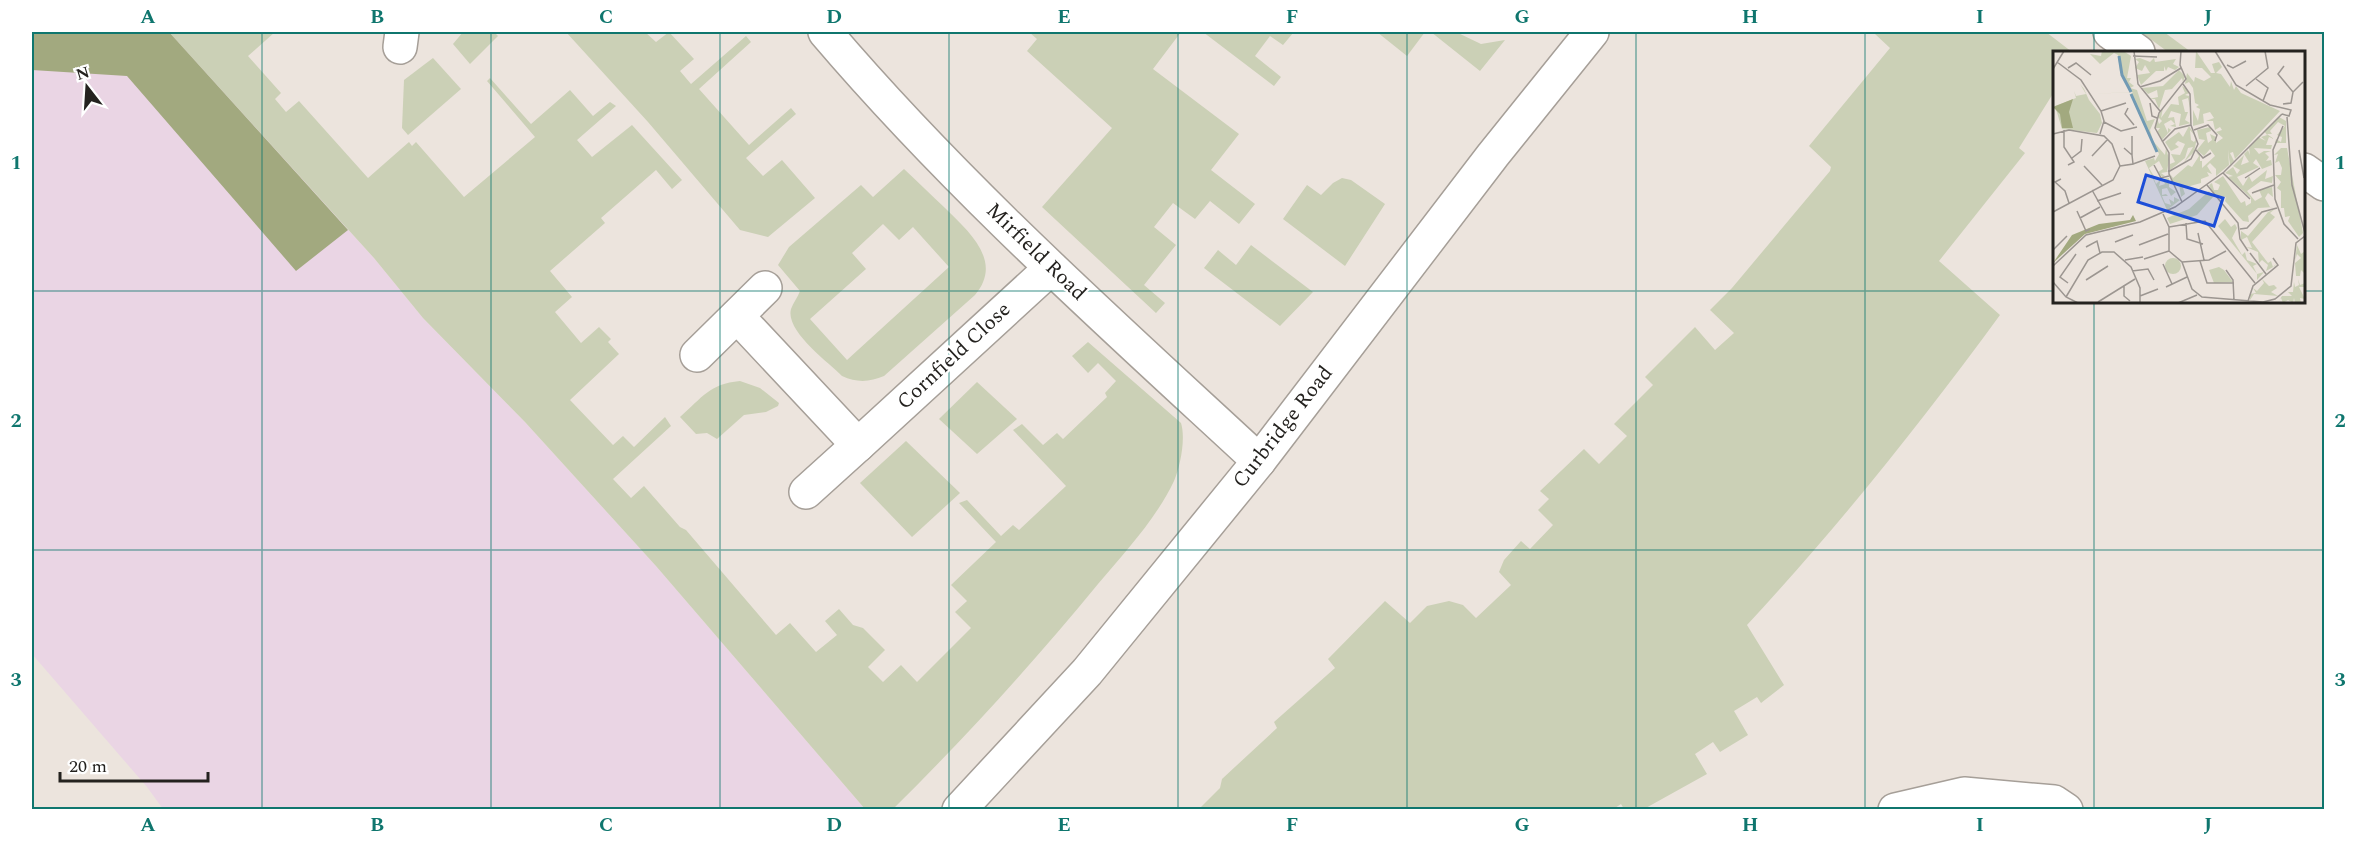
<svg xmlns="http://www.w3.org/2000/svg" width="2356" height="841" viewBox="0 0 2356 841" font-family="Spectral,serif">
	<rect width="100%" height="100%" fill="#ece4dd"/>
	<!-- education -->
	<path fill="#ead5e4" d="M32,32H169L374,258L423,318L525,422L656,566L865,809H163L147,787L32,654Z"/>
	<!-- green -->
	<g fill="#cbd0b6" fill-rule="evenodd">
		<path d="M169,32H275L248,56L281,93L275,99L286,112L299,101L368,178L409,142L412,146L416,142L464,197L535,137L487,81L490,78L531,124L570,90L593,116L610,102L616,106L577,140L592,157L632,125L682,180L672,189L656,170L601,218L605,223L550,271L572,297L555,312L581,343L599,327L611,339L608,342L619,354L570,400L613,445L623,436L634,447L665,417L671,426L613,479L631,498L644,486L680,527L686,530L776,635L790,623L816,652L837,635L825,621L839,609L853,625L863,628L885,650L868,667L883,682L901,665L917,682L971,628L955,612L967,601L951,585L996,542L959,503L967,500L1001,536L1013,525L1019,530L1066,486L1013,430L1022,424L1043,445L1057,433L1063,439L1107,397L1105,393L1116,381L1098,363L1088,373L1072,356L1088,342L1181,423C1186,439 1180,467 1174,481C1156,519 1125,552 1098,584C1034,662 965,738 893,809H865L656,566L525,422L423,318L374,258Z"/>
		<path d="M463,32H494L498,36L470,64L453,44Z"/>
		<path d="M566,32H645L656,42L669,32L694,59L680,71L691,84L746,36L751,42L699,89L749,145L791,108L796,114L746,158L763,176L782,160L815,198L768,237L740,230L648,122Z"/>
		<path d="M1029,32H1181L1153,69L1239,134L1211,170L1255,204L1239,224L1210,201L1195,219L1173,203L1154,227L1176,245L1144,285L1165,303L1156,313L1042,207L1112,128L1027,51L1037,39Z"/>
		<path d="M1203,32H1292L1293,33L1283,45L1270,36L1255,56L1281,77L1274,86Z"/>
		<path d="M1377,32H1425L1407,56Z"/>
		<path d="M1431,32H1456L1481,44L1505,40L1480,71Z"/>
		<path d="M1878,32H2046L2072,52H2054V92L2019,148L2025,153L1939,261L2000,315C1921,423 1838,527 1747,625L1784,685L1761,703L1757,697L1734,711L1748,735L1720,752L1713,742L1695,754L1707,774L1644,809H1624L1621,804L1612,810L1199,809L1220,788L1222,779L1277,728L1274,722L1335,668L1328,659L1385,601L1410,623L1427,606L1449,601L1463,605L1476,618L1511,585L1499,572L1504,560L1521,541L1530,549L1553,525L1538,510L1549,499L1540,491L1584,449L1599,464L1627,436L1614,424L1653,385L1645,377L1695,327L1715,350L1734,333L1710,310L1732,288L1830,171L1831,167L1809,146L1890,48L1875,34Z"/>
		<path d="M2141,32H2164L2191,52H2168Z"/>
		<path d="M433,58L461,89L408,135L402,128L404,80Z"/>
		<path d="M904,169C918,182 931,195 945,208C968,231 1004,261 975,295L884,376C870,382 857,383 842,376C828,362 785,331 791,309C793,303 798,297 800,291L778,265L789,247L861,185L873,197ZM883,224L899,240L913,227L949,267L847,360L810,319L866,269L852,253Z"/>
		<path d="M1342,178L1351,180L1385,204L1345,266L1283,219L1307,185L1321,195L1333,183Z"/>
		<path d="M1251,245L1313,292L1280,326L1204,268L1218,250L1236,265Z"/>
		<path d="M740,381L760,388L779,403L778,406L766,412L744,415L717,439L707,433L696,434L680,417C703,397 709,384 740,381Z"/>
		<path d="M977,382L1017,419L977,454L939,419Z"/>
		<path d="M906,441L960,493L912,537L860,483Z"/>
	</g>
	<!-- forest -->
	<path fill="#a2a97f" d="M32,32H169L348,230L296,271L127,76L32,70Z"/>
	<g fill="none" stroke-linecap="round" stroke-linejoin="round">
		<!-- minor casing -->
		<g stroke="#a69f98" stroke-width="36">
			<g id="minor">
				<path d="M825,32C957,187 1110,323 1259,461"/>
				<path d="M2110,32L2138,52"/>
				<path d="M400,47L402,32"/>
				<path d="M2304,170L2324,184"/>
				<path d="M737,316L858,445L1051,268"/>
				<path d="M697,355L765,288"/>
				<path d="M806,492L858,445"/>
				<path d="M1895,810L1964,794L2054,802L2066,810"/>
			</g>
		</g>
		<!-- major casing -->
		<g stroke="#a69f98" stroke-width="36">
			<path id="major" d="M959,810L1087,672L1259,461L1493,155L1592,32"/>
		</g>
		<!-- minor -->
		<use href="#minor" stroke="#fff" stroke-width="33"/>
		<!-- major -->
		<use href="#major" stroke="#fff" stroke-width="33"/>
	</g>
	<!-- grid -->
	<path fill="none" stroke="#0f766e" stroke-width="1.5" stroke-opacity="0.55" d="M262,32V810M491,32V810M720,32V810M949,32V810M1178,32V810M1407,32V810M1636,32V810M1865,32V810M2094,32V52M32,291H2054M2304,291H2324M2094,302V810M32,550H2324"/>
	<g text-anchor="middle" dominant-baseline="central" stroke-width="4.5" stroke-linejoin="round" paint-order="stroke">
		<!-- street labels -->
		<g font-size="21" fill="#24221f" stroke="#fff">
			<text transform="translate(1036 252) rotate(44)">Mirfield Road</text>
			<text transform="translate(954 356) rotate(-43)">Cornfield Close</text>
			<text transform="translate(1283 427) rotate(-52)">Curbridge Road</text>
		</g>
	</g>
	<!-- overview -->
	<g transform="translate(2053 51)">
		<rect width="252" height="252" fill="#ece4dd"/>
		<path d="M49,0H76L72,1L78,5L74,27H78L76,31L81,35L77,37L84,39L94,70L102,68L97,79L100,90L112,104L113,97L116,108L114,121L108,122L112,125L109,126L105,121L110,118L106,110L96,117L102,127L105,125L101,128L103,133L108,128L106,135L112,133L110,128L116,127V136L123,141L118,145L114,137L109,138V144L113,143L115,145H109L112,152L118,154L116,148L121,151V146L127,149L114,159L92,110L101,107L102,110L106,103L78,43L80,41L38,43L77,41L67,21L65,4L61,2L47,13L37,3L48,5ZM143,0L158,22H162L159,13L166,11L169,16L163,22L168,23L177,36L178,30L181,39L183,35L188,42L227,60L182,108L180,101L177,102L181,110L177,114L175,99L176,114L163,125V118L157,112L154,115L159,123L154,121L156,125L148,128V132L130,137L132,143L128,146L126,132L120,131L117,123L120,127L135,114L139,116L146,105L143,101L147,104V110H149V117L162,105L157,98L151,105L144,99L152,89L146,88L144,79L157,76L158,80L153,82L155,92L159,89L157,83L163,86V92L170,87L163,81L169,79L167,76L162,79L160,70H153L161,67L157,61L150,63L151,72L140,75V59L145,70L147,58L143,56L146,54L142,52L140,37L136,31L132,33L134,22L141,31L142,26L151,30L158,26L149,17H142ZM87,7L97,11L101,7L102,11L123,8L120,13L126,16L122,19L115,16L113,20L111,15V20H103L88,34L84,24L97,22L92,14L89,20L82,17L86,11L82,8ZM126,19L132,25L130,31L129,27L119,38L112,39L106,58L102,48H96L105,46L104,39L95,43L89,37L110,35ZM27,33L31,38L36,49L47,63L49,72L44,82L9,78L2,55L23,47L21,40L23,45L33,43ZM129,35L134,38L136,42L132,44L136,45L138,62L135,47L129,49L132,61H135L132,69L137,72L138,66V72L126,75L128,63L118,60L115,67L121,66L123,76L117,75L122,73L118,69L111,73L115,82V77L118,79L109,89L104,81L107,77H103L104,67L106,73L109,70L105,66L110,57L108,67L118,53L126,54L125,46L132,42ZM226,66L233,70V92H222L223,88L228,91L229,86L224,84L232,75L225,71L217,80L219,83H214L221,88L216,86L213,94H219L218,98L201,97L206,103L211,100H218L212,102L216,106L213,110L218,109L219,114L209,118L203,108L200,112L206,116L184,126L190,135L196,125L199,131L214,119L212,128L220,125L219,132L208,130L194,140L202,150L209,146L206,139L219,136L220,146L215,142L212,147L217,156H222L205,157L195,165L196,171L190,170L172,150L173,146L161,144L156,134L159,132L161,139H165L167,134L161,131L170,125L188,152L192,150L193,155L198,152V147L175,126L180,125L172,122L180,116L184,123L187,119L180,115L191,104L188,114L196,111L191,103L195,99L197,104L196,97L209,81L205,86L213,90L208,86L214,84L211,80ZM136,75L143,86L137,79L138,89L141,91L144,87L141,101L131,111L140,96L135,97L132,107L117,119V113L122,111L118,103L127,104L132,93L125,90L122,93L126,96L118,100L112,91L126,81L130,86ZM221,97H234L250,182L246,186L235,170L237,165L232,166L231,157H228V140L224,137L228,131L222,124H228L229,117L226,110L222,112L225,103L221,104L228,97ZM156,140L160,146L144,164L117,173L114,167L136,158ZM222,158L217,162L222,166L199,191L215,212L218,210L220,216L223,213L222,215L213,220L215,214L209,209L206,212L205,201L193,196L199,197L194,186L188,189V180L195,185L215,161ZM172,168L178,176L182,173L184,177L179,187L189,204L192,201L194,209L204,213L200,215L204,223L211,221L204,229V223L165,175ZM244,194L248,203L252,200V223L248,219L247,225H243L242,212L248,207L244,203L242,210ZM112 215a8 8 0 1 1 16 0a8 8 0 1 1-16 0ZM166,216L171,219L180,231L161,232L156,219ZM209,228L216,235L221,234L224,237L218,241L225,245L201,243L197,249V243L203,242L200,237L204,240L211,232ZM245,228L247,234L252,232V236H246L252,248L247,247L248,252H242L241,247L240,252L235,249L230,252L228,247L225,251L229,245H239L235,241H240L241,231L242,236L246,234Z" fill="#cbd0b6"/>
		<path d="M20,48L16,61L20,77H9L7,63L0,56ZM80,164L83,170L32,183L0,212L19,184L46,173L77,169Z" fill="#a2a97f"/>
		<path fill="none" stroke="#719ab4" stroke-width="3" d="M66,5L69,24L78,41M78,43L104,101"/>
		<path fill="none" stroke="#9c9691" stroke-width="1.5" d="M81,0L85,33L107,60M128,0L127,14L133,28L106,62L102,77L116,102V123L129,151M162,0L183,34L217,54L238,59L236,65L229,63M80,5L104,6M4,11L28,29L48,60L51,70L47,83M174,14L180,17L193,10M231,15L225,23L240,41M15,17L23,12L38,24M0,18L11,0M203,28L215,37L210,50M193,35L215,17L212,0M87,36L107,30L128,17M97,52L99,65L104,67M230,53L238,52L240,41L250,31M75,57L72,63L81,74M48,60L73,52M234,66L239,134L252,182M51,71L68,80L84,76M230,75L220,99L222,148L231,173L245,188M11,79V96L21,111L15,114M141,79L155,74L164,84L162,90M0,83L16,79L51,85L59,93L67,115L60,129L0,161M109,91L122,78L138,74M143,99L150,107L158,102M246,99L251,127M79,104V85M39,105L55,88M19,107L28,100L29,88M80,113L102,105M101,114L108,127L116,125M31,115L49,134M67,115L80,113L79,104L71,97M115,121L138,108L145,93L138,74L137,43L130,33M170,122L197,148M192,127L207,117M8,128L2,131L12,140L16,152M154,134L185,172L187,188L195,200M39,139L53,164L71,163M199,142L221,134M44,150L68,142M24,160L33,180L37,178M110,163L116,176V200L129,211L139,238L149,246L210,251L222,248L238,235L243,192L252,185M27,167L47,156M133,172L134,188L150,193M116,176L152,170L202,232M187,178L194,177L209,161L224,157M145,182L151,209M62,191L80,184M86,194L115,183M33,196L44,190L47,202M0,199L14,185M197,202L213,223M91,208L116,200M72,209L90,206M147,210L154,232H181M129,211L156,209L173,200M110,213L119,233M0,215L33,184L87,171L122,156L171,121L229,63M173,219L180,229L181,249M79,220L95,218L101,229M33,229L55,215M0,231L13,246L25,252M15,232L7,226L23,203M71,234V245L77,250M113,236L134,226M87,245L105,238M13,246L35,209L49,201H61L78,216L87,237V252M195,250L200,235L225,214L220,207M45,251L82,228M125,252L144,244"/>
		<path fill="#1d4ed8" fill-opacity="0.15" stroke="#1d4ed8" stroke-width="3" d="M93,124L170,147L161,175L85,151Z"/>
		<rect width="252" height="252" fill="none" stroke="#24221f" stroke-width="3"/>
	</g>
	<!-- border -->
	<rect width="2356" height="841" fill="none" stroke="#ffffff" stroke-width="66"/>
	<!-- north arrow -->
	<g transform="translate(87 87) rotate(343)" stroke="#ffffff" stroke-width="4.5" paint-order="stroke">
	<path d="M0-4.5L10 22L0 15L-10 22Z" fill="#24221f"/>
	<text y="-9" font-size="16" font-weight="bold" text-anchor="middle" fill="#24221f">N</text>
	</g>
	<!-- scale -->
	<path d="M60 772v9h148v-9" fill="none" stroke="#24221f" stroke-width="3"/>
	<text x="69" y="772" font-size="18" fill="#24221f" stroke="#ffffff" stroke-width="4.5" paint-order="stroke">20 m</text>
	<rect x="33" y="33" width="2290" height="775" fill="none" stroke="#0f766e" stroke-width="2"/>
	<g font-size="20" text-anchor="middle" font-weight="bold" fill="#0f766e">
		<text x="148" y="23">A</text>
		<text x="377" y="23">B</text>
		<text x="606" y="23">C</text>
		<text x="834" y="23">D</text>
		<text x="1064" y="23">E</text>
		<text x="1292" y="23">F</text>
		<text x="1522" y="23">G</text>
		<text x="1750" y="23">H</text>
		<text x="1980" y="23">I</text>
		<text x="2208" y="23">J</text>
		<text x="16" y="169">1</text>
		<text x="2340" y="169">1</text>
		<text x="16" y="427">2</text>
		<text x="2340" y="427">2</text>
		<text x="16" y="686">3</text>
		<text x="2340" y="686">3</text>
		<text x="148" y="831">A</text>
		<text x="377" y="831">B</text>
		<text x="606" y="831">C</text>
		<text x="834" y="831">D</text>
		<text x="1064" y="831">E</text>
		<text x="1292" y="831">F</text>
		<text x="1522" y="831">G</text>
		<text x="1750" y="831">H</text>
		<text x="1980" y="831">I</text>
		<text x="2208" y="831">J</text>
	</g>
</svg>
